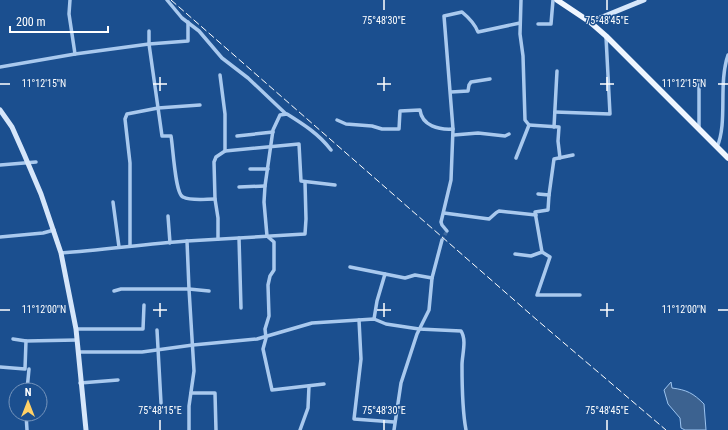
<svg xmlns="http://www.w3.org/2000/svg" width="728" height="430" viewBox="0 0 728 430" font-family="'Roboto Condensed',sans-serif">
	<rect width="100%" height="100%" fill="#1b4f8f"/>
	<!-- water -->
	<path fill="#3c6290" stroke="#9cc4f0" d="M671,382L672,388C687,390 693,393 704,404L706,430H685L681,428L680,418L668,404L664,390Z"/>
	<g fill="none" stroke-linecap="round" stroke-linejoin="round">
		<!-- street-tunnel -->
		<path stroke="#3d69a0" stroke-width="3.5" stroke-dasharray="3.5 2" stroke-linecap="butt" d="M442,240L447,231"/>
		<!-- street -->
		<g stroke="#a9c9ee" stroke-width="3.5">
			<path d="M70,0L69,14L75,54"/>
			<path d="M167,0L182,18L199,31L222,58L248,78L286,114"/>
			<path d="M538,24H551L553,0"/>
			<path d="M149,31V44L162,136H171C173,146 175,194 183,197C191,201 205,199 215,199"/>
			<path d="M0,67L75,54L149,44L188,41V22"/>
			<path d="M220,75L225,114V151"/>
			<path d="M699,81V129"/>
			<path d="M451,92L468,91L469,85L471,82L490,79"/>
			<path d="M555,112L610,114L606,37"/>
			<path d="M337,120L346,124L372,126L382,129H399L400,111L420,110C422,126 439,130 453,129L451,180L441,222L442,225L447,231"/>
			<path d="M529,125L559,127L558,141L560,158"/>
			<path d="M554,127L557,71"/>
			<path d="M453,129L444,16L462,12C468,17 475,24 478,32L520,23"/>
			<path d="M454,135L478,133L505,136L509,134"/>
			<path d="M237,136L273,132"/>
			<path d="M717,147C728,122 718,84 728,55"/>
			<path d="M516,158L529,125L525,120L523,56L520,34L521,0"/>
			<path d="M0,165L36,162"/>
			<path d="M250,169H268"/>
			<path d="M239,187L265,186"/>
			<path d="M538,194L549,195L554,159L573,155"/>
			<path d="M113,202L119,247"/>
			<path d="M444,213L489,219C493,216 495,213 499,211L536,215"/>
			<path d="M168,216L170,243"/>
			<path d="M0,237L43,233L54,230"/>
			<path d="M239,238L241,308"/>
			<path d="M218,239V218L215,199L214,162L216,157L225,151L299,144L301,181L335,185"/>
			<path d="M187,241L305,234L306,219L305,182"/>
			<path d="M130,246V163L125,119L127,114L158,108L200,105"/>
			<path d="M542,252L535,212L548,210L549,195"/>
			<path d="M61,253C103,250 145,244 187,241L189,289H121L114,291"/>
			<path d="M515,254L531,256L542,252L550,257L537,295H580"/>
			<path d="M350,267L385,274"/>
			<path d="M374,319L377,301L385,274L405,278L415,275L432,278L442,240"/>
			<path d="M359,320L361,359L354,419L394,422"/>
			<path d="M76,329H143L144,305"/>
			<path d="M157,330L161,403"/>
			<path d="M13,339L26,341"/>
			<path d="M78,352H142L193,345L257,339L312,323L374,319L386,324L419,329L461,331C467,340 462,355 462,365C462,386 462,409 466,430"/>
			<path d="M0,367L25,369L26,341L77,340"/>
			<path d="M80,383L118,380"/>
			<path d="M324,384L272,390L263,349L266,338L265,329L269,316L268,285L270,276L274,270V242L267,236L264,202L265,186L273,130L280,115L287,114C303,124 319,134 331,150"/>
			<path d="M27,390L29,369"/>
			<path d="M191,393H215L216,430"/>
			<path d="M26,414L27,430"/>
			<path d="M189,430V406L194,371L189,289L209,291"/>
			<path d="M300,430L308,408L309,386"/>
			<path d="M394,430L401,383L417,334L429,310L432,278"/>
		</g>
		<!-- secondary -->
		<g stroke="#d6e6fa" stroke-width="5">
			<path d="M590,22L644,0"/>
			<path d="M0,110L12,127L24,154L41,194L61,253L76,329L86,430"/>
		</g>
		<!-- primary -->
		<path stroke="#f0f6ff" stroke-width="5.5" d="M557,0L590,22L606,36L728,158"/>
		<!-- rail -->
		<path stroke="#fff" stroke-width="1" stroke-dasharray="7 3" stroke-linecap="butt" d="M171,0L537,320L666,430"/>
	</g>
	<!-- ticks -->
	<path fill="none" stroke="#fff" stroke-width="1.5" d="M384,0V10M607,0V10M160,77V91M384,77V91M607,77V91M0,84H10M153,84H167M377,84H391M600,84H614M718,84H728M160,303V317M384,303V317M607,303V317M0,310H10M153,310H167M377,310H391M600,310H614M718,310H728M160,420V430M384,420V430M607,420V430"/>
	<g font-size="10" text-anchor="middle" fill="#fff" stroke="#1b4f8f" stroke-width="3" stroke-linejoin="round" paint-order="stroke">
		<text x="384" y="24">75°48'30"E</text>
		<text x="607" y="24">75°48'45"E</text>
		<text x="44" y="87">11°12'15"N</text>
		<text x="684" y="87">11°12'15"N</text>
		<text x="44" y="313">11°12'00"N</text>
		<text x="684" y="313">11°12'00"N</text>
		<text x="160" y="414">75°48'15"E</text>
		<text x="384" y="414">75°48'30"E</text>
		<text x="607" y="414">75°48'45"E</text>
	</g>
	<!-- north arrow -->
	<g transform="translate(28 402)"><circle r="19" fill="#1b4f8f" stroke="#7695bc"/>
	<path d="M0-3L7 15L0 10L-7 15Z" fill="#ffd166"/>
	<text y="-6" font-size="11" font-weight="bold" text-anchor="middle" fill="#ffffff">N</text>
	</g>
	<!-- scale -->
	<path d="M10 26v6h98v-6" fill="none" stroke="#ffffff" stroke-width="2"/>
	<text x="16" y="26" font-size="12" fill="#ffffff" stroke="#1b4f8f" stroke-width="3" paint-order="stroke">200 m</text>
</svg>
